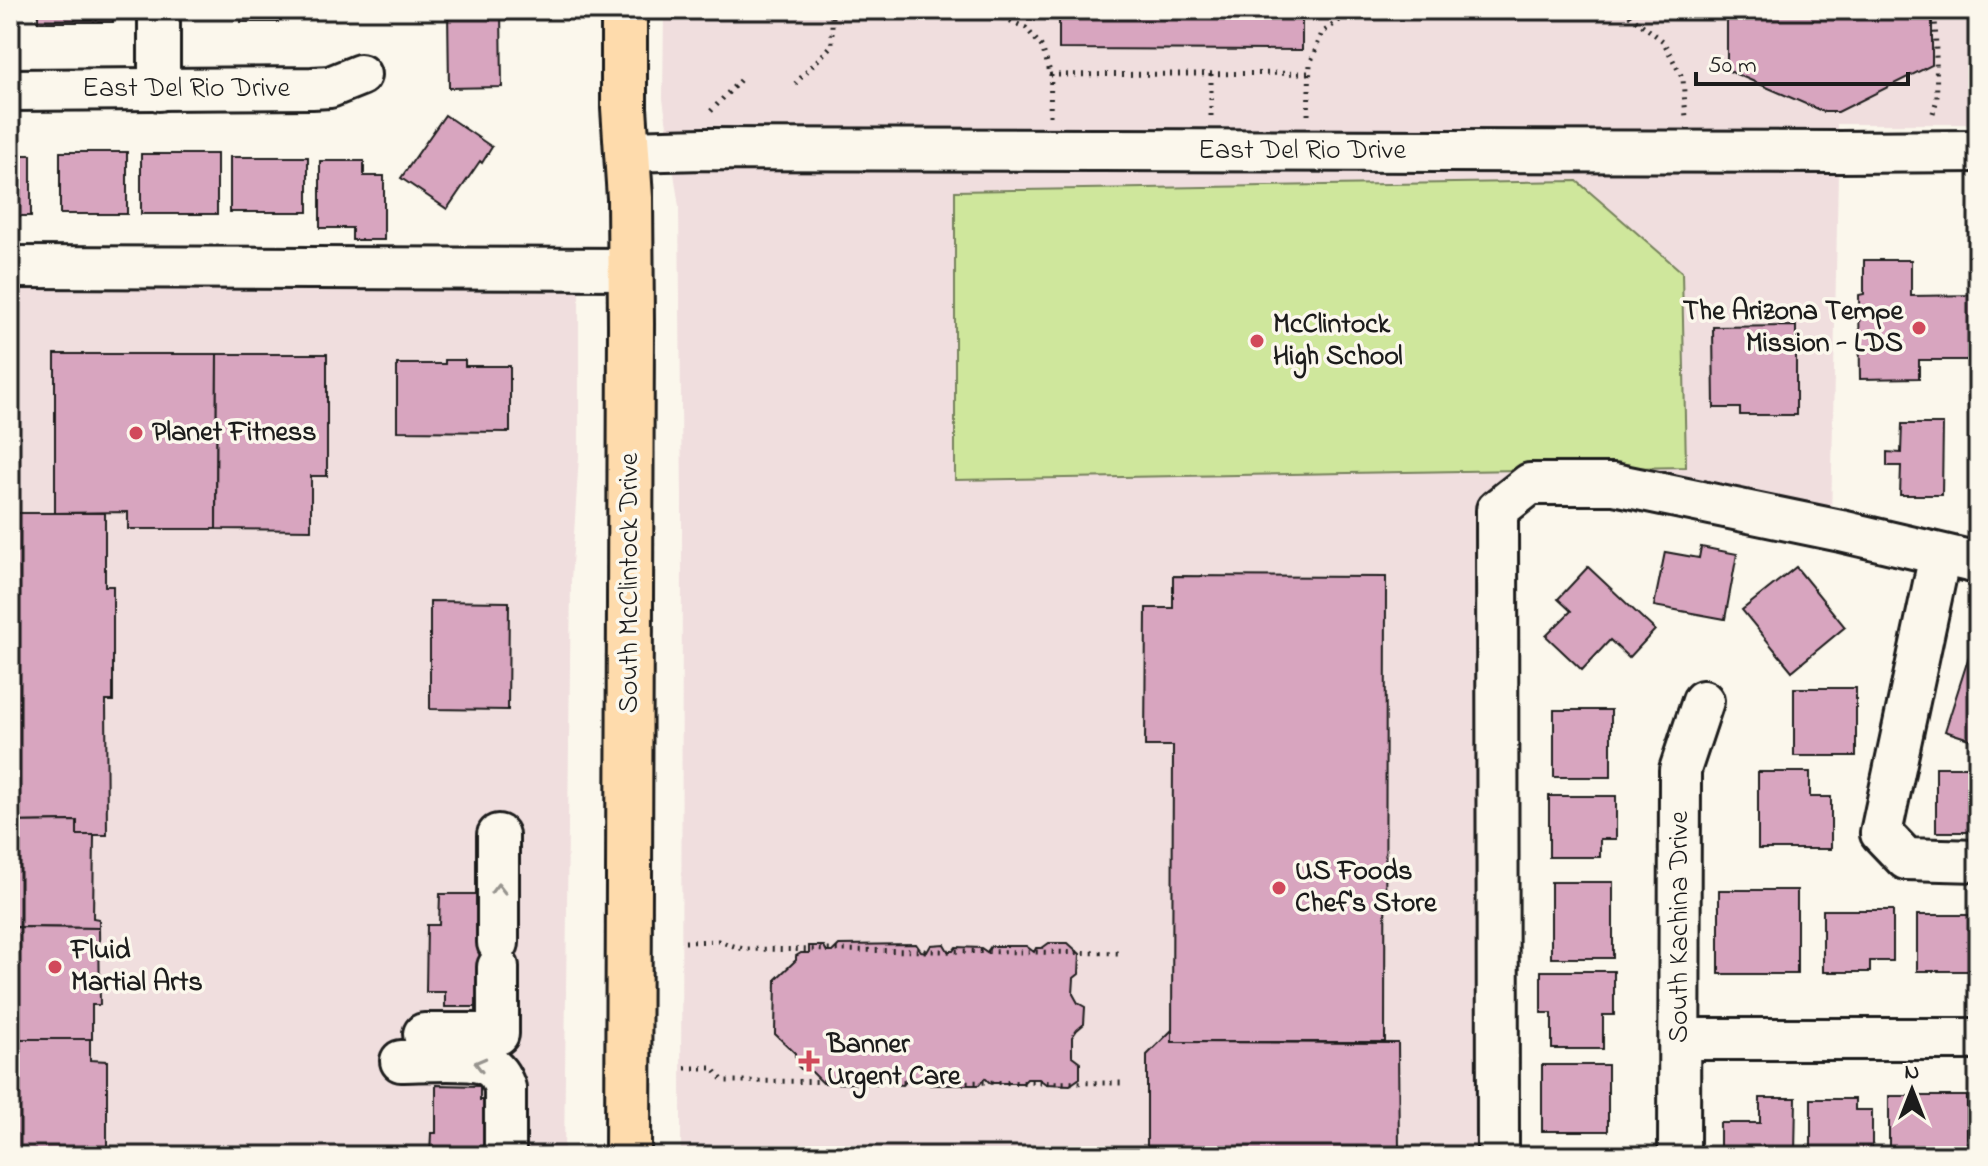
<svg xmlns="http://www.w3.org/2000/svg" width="1988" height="1166" viewBox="0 0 1988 1166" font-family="'Indie Flower',sans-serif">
	<rect width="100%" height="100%" fill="#fbf7ec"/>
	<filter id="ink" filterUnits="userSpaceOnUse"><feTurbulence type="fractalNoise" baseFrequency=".0125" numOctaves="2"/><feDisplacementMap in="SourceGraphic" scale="16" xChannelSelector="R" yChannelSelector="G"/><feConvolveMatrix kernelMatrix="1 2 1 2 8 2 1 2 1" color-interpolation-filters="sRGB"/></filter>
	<g filter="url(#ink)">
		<!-- built -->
		<g fill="#f0dede">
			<path d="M664,10H1978V124H1837L1838,174L1831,521L1508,477L1483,1156H681L682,500L679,207L663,99Z"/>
			<path d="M10,267L579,269V456L571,581L564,1156H10Z"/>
		</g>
		<!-- green -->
		<path fill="#cfe79c" stroke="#76825c" stroke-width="2" d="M1577,181L1682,272L1686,467L955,480V191Z"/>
		<!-- building -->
		<g fill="#d8a5bf" stroke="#1c1c1c" stroke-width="2">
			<rect x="38" y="10" width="75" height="12"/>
			<rect x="241" y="10" width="37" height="12"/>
			<path d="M448,10H501L502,87L449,88Z"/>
			<path d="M1059,10H1302V50L1059,49Z"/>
			<path d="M1727,10H1932V65L1838,112H1824L1727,70Z"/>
			<path d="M445,115L492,147L482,163L480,161L447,209L401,178Z"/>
			<rect x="60" y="152" width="67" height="62"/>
			<rect x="141" y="154" width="76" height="60"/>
			<rect x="10" y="155" width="21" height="61"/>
			<rect x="230" y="157" width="78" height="55"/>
			<path d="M320,161H364V176H384V240H352V228H320Z"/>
			<path d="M1864,260H1911V296L1978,295V360H1919V378L1860,379L1859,295L1864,294Z"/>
			<path d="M1796,326V415H1740V408H1714L1713,327Z"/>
			<path d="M55,354H217L216,529H128V512L55,513Z"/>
			<path d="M217,354H327V476H311V530L216,529Z"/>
			<path d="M445,360H465V366H510V432L397,431V364H445Z"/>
			<path d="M1902,424H1943L1942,495H1900L1901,466H1887V452L1901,453Z"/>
			<path d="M10,513H105V586H113V701H106L107,835H77V821L10,822Z"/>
			<path d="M1701,547L1737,554L1725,619L1654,606L1665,552L1699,558Z"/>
			<path d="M1588,567L1655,630L1629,658L1610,640L1582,670L1546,636L1571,611L1558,599Z"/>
			<path d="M1796,567L1845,627L1792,671L1742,610Z"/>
			<path d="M1173,576L1386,577L1385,1042H1172L1173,746H1145L1146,608H1173Z"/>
			<path d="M430,601L509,602L508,710L430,709Z"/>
			<path d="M1971,650L1978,652V742L1945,731Z"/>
			<rect x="1794" y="688" width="62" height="68"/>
			<rect x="1554" y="710" width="57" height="67"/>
			<rect x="1936" y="767" width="42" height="65"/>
			<path d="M1758,772H1810V797H1831V849H1758Z"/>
			<path d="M1549,796H1616V839H1600V857H1549Z"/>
			<path d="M77,821V835H94L93,918L99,919V928L10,927V822Z"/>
			<rect x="1551" y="882" width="62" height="76"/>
			<rect x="1719" y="890" width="78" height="84"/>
			<path d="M440,894H479L488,992H478L477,1007H445V992H426L427,925H439Z"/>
			<path d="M1823,910H1893V961H1870V972H1823Z"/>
			<rect x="1917" y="915" width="61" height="56"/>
			<path d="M10,927L99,928L100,1005H92V1039H10Z"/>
			<path d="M1049,943H1068L1080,954L1079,974L1074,978L1073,994L1078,1003L1085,1007L1084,1024L1077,1030L1072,1037V1056L1080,1062V1078L1070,1085L1046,1084L1039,1079H1027L1023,1083H990L985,1078L979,1085H930L923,1078H909L903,1085L891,1084L883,1077L877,1084L823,1083L812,1072H804L797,1065L798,1059L795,1056V1053L775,1034L776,979L796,960V956L801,953H809V946H824L827,952H832L839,945L916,944L921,951L927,952L931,945L944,944L948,951H953L956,947L981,948L987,952L991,946H1026L1034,952L1036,948H1042Z"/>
			<path d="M1541,971H1614V1015H1603V1049H1552V1013H1541Z"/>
			<path d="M1172,1030V1042L1398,1043L1399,1153H1359V1156H1147V1055Z"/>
			<path d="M10,1039H90V1060L107,1061V1156H10Z"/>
			<rect x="1542" y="1065" width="66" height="66"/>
			<path d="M436,1085L480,1086V1100H493L492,1156L430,1155L431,1133H436Z"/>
			<rect x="1889" y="1096" width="78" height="60"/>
			<path d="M1760,1098H1796L1795,1156H1720V1123H1760Z"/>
			<path d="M1811,1099H1855V1110H1872V1156H1811Z"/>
		</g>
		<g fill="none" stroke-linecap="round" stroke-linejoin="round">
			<!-- minor casing -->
			<g stroke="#1c1c1c" stroke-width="46">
				<g id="minor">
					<path d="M159,10V90"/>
					<path d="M10,90L312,88L330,87L360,75"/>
					<path d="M627,151L704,149L1838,152L1978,151"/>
					<path d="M10,267L631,269"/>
					<path d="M1940,555L1881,833L1906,859L1978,861"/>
					<path d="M498,943V835"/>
					<path d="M424,1034H498V967"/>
					<path d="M1680,1039H1978"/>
					<path d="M401,1061C420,1061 469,1057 485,1064C496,1068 501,1077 505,1088V1156"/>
					<path d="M1498,1156L1497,510L1530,484H1614L1841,531L1978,563"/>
					<path d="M1679,1156L1680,770L1703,701"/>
				</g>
			</g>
			<!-- major casing -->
			<g stroke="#1c1c1c" stroke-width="50">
				<path id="major" d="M624,10V108L630,198L631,324L628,1156"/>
			</g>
			<!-- path -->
			<g stroke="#1c1c1c" stroke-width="5" stroke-dasharray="2 6" stroke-linecap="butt">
				<path d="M750,10V12H991L1026,28L1042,47L1051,75"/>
				<path d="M1211,74V119"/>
				<path d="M795,84L832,45V12"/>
				<path d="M711,111L742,78"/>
				<path d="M1933,113L1937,99L1935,10"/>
				<path d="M1308,115L1310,64L1322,33L1352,11H1624L1663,41L1683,79L1686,118"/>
				<path d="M1050,116L1051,75L1310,73"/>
				<path d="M685,942L718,941L743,949L1122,953"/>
				<path d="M685,1068H713L723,1081L1122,1083"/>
			</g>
			<!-- minor -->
			<use href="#minor" stroke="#fbf7ec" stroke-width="40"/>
			<!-- major -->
			<use href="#major" stroke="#fedbac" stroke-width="44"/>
		</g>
		<!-- one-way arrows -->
		<defs><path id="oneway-chevron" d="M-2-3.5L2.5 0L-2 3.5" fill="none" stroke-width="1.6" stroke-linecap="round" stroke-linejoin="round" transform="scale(2)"/></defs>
		<g stroke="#97948e">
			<use href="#oneway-chevron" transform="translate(498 889) rotate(-90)"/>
			<use href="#oneway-chevron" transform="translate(480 1064) rotate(-165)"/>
		</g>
	</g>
	<!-- markers -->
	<g fill="#d1495b" stroke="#fbf7ec" stroke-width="3">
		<circle cx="1919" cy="328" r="8"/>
		<circle cx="1257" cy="341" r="8"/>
		<circle cx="136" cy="433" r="8"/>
		<circle cx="1279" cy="888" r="8"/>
		<circle cx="55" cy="967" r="8"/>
		<path d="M805 1049h8v8h8v8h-8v8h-8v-8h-8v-8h8z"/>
	</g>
	<g text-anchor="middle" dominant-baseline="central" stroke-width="7" stroke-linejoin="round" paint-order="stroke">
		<!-- street labels -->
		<g font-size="28" fill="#1c1c1c" stroke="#fbf7ec">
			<text x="186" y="89">East Del Rio Drive</text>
			<text x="1302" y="151">East Del Rio Drive</text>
			<text transform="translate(630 583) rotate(-90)">South McClintock Drive</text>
			<text transform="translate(1680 927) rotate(-90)">South Kachina Drive</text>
		</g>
		<!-- poi labels -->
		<g font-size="28" font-weight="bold" fill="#1c1c1c" stroke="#fbf7ec" text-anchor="start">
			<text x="1903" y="312" text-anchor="end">The Arizona Tempe<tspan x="1903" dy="32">Mission - LDS</tspan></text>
			<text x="1273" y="325">McClintock<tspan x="1273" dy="32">High School</tspan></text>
			<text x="152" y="433">Planet Fitness</text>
			<text x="1295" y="872">US Foods<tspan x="1295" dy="32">Chef's Store</tspan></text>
			<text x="71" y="951">Fluid<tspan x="71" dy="32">Martial Arts</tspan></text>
			<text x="827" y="1045">Banner<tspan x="827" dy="32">Urgent Care</tspan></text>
		</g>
	</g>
	<!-- margin -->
	<rect width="1988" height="1166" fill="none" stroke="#fbf7ec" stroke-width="40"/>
	<rect x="20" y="20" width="1948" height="1126" fill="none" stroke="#1c1c1c" stroke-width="3" filter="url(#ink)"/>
	<!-- north arrow -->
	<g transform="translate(1912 1090)" stroke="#fbf7ec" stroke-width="6" paint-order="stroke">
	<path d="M0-6L14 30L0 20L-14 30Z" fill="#1c1c1c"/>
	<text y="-12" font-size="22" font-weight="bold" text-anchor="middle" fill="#1c1c1c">N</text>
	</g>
	<!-- scale -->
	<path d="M1696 72v12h212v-12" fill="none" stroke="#1c1c1c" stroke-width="4"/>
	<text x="1708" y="72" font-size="24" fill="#1c1c1c" stroke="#fbf7ec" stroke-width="6" paint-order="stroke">50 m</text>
</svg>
